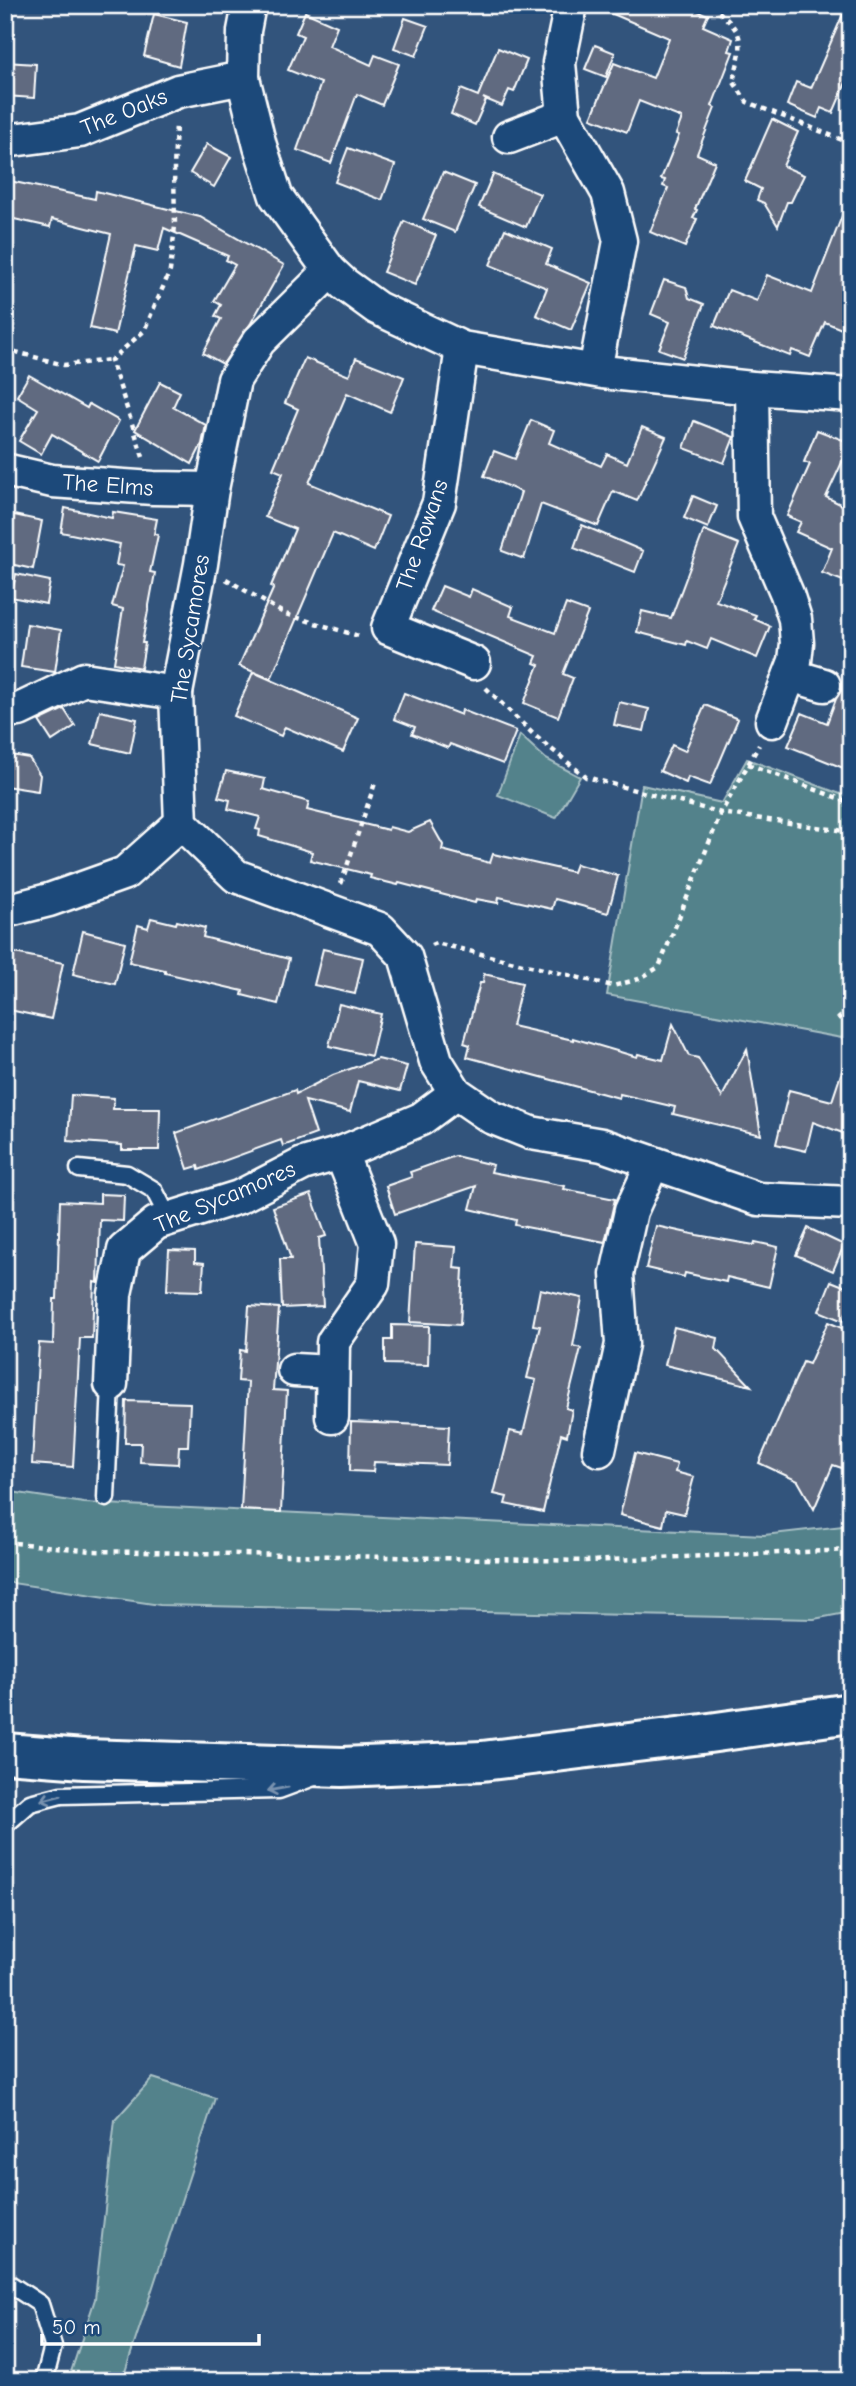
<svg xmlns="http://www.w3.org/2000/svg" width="856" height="2386" viewBox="0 0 856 2386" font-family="'Comic Neue',sans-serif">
	<rect width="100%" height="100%" fill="#32547c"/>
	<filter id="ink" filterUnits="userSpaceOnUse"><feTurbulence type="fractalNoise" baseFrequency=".0143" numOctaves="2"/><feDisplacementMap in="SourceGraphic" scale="14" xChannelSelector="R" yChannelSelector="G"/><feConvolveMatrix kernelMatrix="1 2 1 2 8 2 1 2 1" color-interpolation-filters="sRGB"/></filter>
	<g filter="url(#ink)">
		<!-- green -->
		<g fill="#52828b" stroke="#a8c0c5" stroke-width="2">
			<path d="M520,735L546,759L580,777L556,818L498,795Z"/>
			<path d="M747,759L851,798V1008L842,1038L607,995L642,785L722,803Z"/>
			<path d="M5,1491L84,1503L764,1535L851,1525V1612L814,1619L160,1605L5,1582Z"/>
			<path d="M153,2078L215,2098L122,2381H68L95,2299L115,2120Z"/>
		</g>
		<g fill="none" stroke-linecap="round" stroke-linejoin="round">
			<!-- stream -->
			<path stroke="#91b1c8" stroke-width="9" d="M844,1787L851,1786"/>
		</g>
		<!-- building -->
		<g fill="#606b80" stroke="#fff" stroke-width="2">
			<path d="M592,5H683L708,15L703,26L733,39L729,51L733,52L712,106L715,108L697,154L715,162L695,209L697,210L693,218L697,219L685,247L650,232L668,188L663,186L665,180L661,179L679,135L676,134L682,118L639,101L627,132L591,118L614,63L653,78L669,38Z"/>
			<path d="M847,5H851V71L833,113L821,108L817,118L787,105L796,82L811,88Z"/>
			<path d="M305,12L337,26L329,46L371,65L375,55L399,64L382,105L357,94L331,163L297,150L321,83L288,70L303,36L296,33Z"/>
			<path d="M154,14L187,22L179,66L144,56Z"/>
			<path d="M405,18L428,26L416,56L394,48Z"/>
			<path d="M595,45L615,53L606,77L585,69Z"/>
			<path d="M498,48L527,60L514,92L509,90L502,106L483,98L486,100L475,125L451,114L461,89L478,96Z"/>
			<path d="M5,62L36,64L34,98L5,96Z"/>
			<path d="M772,119L798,132L783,166L804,175L791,202H787L778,226L764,203L757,200L761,189L745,181Z"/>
			<path d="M207,144L231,157L214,187L190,173Z"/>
			<path d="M348,148L395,165L382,200L335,182Z"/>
			<path d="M443,172L475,185L455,232L423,219Z"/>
			<path d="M493,174L540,194L526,227L479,207Z"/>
			<path d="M5,180L95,199L96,191L200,217L284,265L251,323L223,364L203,353L221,319L215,316L221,305L214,301L235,265L226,260L228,256L164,228L158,251L136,246L115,334L90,328L111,234L52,219L50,227L5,217Z"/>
			<path d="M849,198L851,333L825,322L810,357L792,350L790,356L714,326L729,290L757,301L767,275L812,293Z"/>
			<path d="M404,221L436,235L415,285L383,272Z"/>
			<path d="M505,229L552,249L546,264L591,283L571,330L536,315L547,288L490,265Z"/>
			<path d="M664,280L686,287L689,298L704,304L683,358L659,349L670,322L651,314Z"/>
			<path d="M305,358L349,376L356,358L404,377L390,412L347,393L309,483L388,516L374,551L333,533L271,679L239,666L274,587L271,586L295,529L265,517L283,473L273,469L298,409L285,403Z"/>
			<path d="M29,375L87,408L89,404L119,421L98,461L52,434L41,454L19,441L38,409L17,396Z"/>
			<path d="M160,382L180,392L173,407L206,425L202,444L192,464L135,430Z"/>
			<path d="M531,420L554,430L549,443L601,466L607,454L627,463L642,427L666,437L637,501L613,491L598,526L541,504L524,559L502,551L521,492L484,476L494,451L515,459Z"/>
			<path d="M694,421L734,437L724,463L684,448Z"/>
			<path d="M817,430L851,443L826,497L848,508L851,505V584L822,573L832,548L796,532L801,522L787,516L810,464L804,462Z"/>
			<path d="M693,496L717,506L708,528L684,518Z"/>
			<path d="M65,508L112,518L113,512L157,519L154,534L158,535L150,572L155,573L142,643H145L141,668L114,663L123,609L112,606L123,566L116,565L120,544L61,532Z"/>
			<path d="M5,513L42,521L33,569L5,563Z"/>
			<path d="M582,525L643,551L635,572L574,548Z"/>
			<path d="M704,530L739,544L716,601L756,615L754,619L770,626L757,658L711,639L707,649L687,641L686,645L637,632L642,611L671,618Z"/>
			<path d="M16,574L50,581L46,604L11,597Z"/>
			<path d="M442,586L469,597L472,589L513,607L510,616L555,633L566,604L588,612L563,674L573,678L558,717L524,703L539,665L534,663L537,656L431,611Z"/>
			<path d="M27,624L61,630L55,672L21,667Z"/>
			<path d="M848,666H851V771L788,746L802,713L827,723L836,699L841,691Z"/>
			<path d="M253,672L358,718L343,752L285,727L281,736L234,716Z"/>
			<path d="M404,693L461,715L462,710L516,731L503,764L450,744L448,748L412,734L415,727L394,719Z"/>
			<path d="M619,702L649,709L644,731L614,725Z"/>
			<path d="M705,705L738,719L710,785L688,777L686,783L660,771L672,745L685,751Z"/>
			<path d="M64,709L75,726L52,741L39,721Z"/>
			<path d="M100,711L137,719L130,753L92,744Z"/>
			<path d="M5,754L29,758L40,775L38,791L5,786Z"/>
			<path d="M226,771L265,779L263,789L309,802L307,810L388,830L389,827L408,832L430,822L443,845L442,850L490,863L493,854L573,872L576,864L618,876L608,913L555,899L552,909L499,897L498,903L476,899L475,903L399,883L398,885L370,878L371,875L310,860L312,852L259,836L260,830L256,829L260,817L228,809L230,800L218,797Z"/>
			<path d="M151,918L176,924L177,921L205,928L203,937L289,959L278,1004L242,995L243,991L165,973V970L129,962L138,925L148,928Z"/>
			<path d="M83,931L125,942L115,984L73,974Z"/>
			<path d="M323,949L363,958L355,994L314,985Z"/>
			<path d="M5,951L63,963L51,1019L5,1009Z"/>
			<path d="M484,974L522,983L512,1026L573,1040V1038L637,1057L638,1054L663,1060L673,1024L689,1056L698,1058L722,1097L747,1049L761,1135L673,1114L675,1107L620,1094L619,1098L467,1057L470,1045L464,1043L480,983H483Z"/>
			<path d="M339,1004L381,1014L371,1056L329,1046Z"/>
			<path d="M378,1059L407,1066L400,1091L358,1081L350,1112L305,1101L316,1134L283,1146L281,1140L199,1170L198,1166L188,1169L176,1133L295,1090L296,1094L333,1075Z"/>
			<path d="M846,1059H851V1136L813,1122L806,1151L776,1144L789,1090L832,1101Z"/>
			<path d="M71,1095L114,1098L113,1109H160L159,1150H122V1145L68,1141Z"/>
			<path d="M455,1156L493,1165L491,1172L565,1186L564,1189L615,1199L605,1242L515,1225L516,1220L470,1209L476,1186L395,1214L386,1186L412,1177L410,1172Z"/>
			<path d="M100,1194L124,1195L123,1221L100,1220L98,1283L94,1282L92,1338H80L73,1467L32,1464L39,1343L53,1344L54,1299H57L60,1201L100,1203Z"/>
			<path d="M311,1194L326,1236L319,1238L323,1306L282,1308L280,1259H291L273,1207Z"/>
			<path d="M656,1226L697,1235L754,1245L755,1242L778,1247L769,1287L727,1277L726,1282L685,1273L684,1277L646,1268Z"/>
			<path d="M808,1228L844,1245L833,1271L796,1255Z"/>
			<path d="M415,1244L456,1247L454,1268L463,1269L460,1325L410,1322Z"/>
			<path d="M169,1250L195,1251V1262L204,1263L202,1291L167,1290Z"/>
			<path d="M831,1281L851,1289V1301L843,1321L819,1311Z"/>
			<path d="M540,1289L582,1298L573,1346L581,1348L566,1408L572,1410L567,1436L561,1434L543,1512L505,1504L507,1497L494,1494L510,1431L523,1434L536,1380L527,1378L540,1326L533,1325Z"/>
			<path d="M249,1306L279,1308L273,1390L287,1391L281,1512L241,1510L248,1382L238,1381L240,1350L246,1351Z"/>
			<path d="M828,1322L851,1332V1471L833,1465L814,1509L798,1481L759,1463L803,1362L809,1364Z"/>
			<path d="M392,1325L429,1326L428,1365L385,1364V1340H392Z"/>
			<path d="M674,1327L718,1338L716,1349L751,1386L665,1365Z"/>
			<path d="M126,1401L190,1403L188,1446H179L178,1464L140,1462L141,1443H125Z"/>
			<path d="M351,1422L449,1426L447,1465L374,1462L373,1472L350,1471Z"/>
			<path d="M635,1453L677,1464L675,1472L694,1477L684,1514L666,1510L663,1526L620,1515Z"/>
		</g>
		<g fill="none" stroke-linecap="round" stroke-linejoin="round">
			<!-- lane casing -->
			<g stroke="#fff" stroke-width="21">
				<g id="lane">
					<path d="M79,1169L127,1174L154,1190L169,1219"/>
					<path d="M106,1498L111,1384"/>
					<path d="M5,1825L30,1803L61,1795L279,1790L314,1777"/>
					<path d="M5,2281L40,2304L53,2346L44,2381"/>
				</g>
			</g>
			<!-- street casing -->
			<g stroke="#fff" stroke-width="37">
				<g id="street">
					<path d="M249,5L244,31L243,78L260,146L276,196L330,271L344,284L377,308L462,348L602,372L752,388L851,395"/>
					<path d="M571,5L559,63L564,116L608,193L620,241L595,370"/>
					<path d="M509,137L564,116"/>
					<path d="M5,141L80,131L178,91L243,78"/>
					<path d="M330,271L259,341L234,380L212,489L201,564L176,693L181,823L236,876L380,929L405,956L436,1061L456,1093L491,1117L531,1133L602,1145L758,1199L851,1203"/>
					<path d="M462,348L439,503L388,628L474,663"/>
					<path d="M752,388L754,517L787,594L795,619L797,643L795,661L772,721"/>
					<path d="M5,470L52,481L153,488L212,489"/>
					<path d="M790,675L824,685"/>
					<path d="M5,710H19L84,679L176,693"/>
					<path d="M5,911L49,900L125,873L181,823"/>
					<path d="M294,1370L332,1372"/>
					<path d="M111,1384L115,1294L124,1250L156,1223L239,1197L303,1164L341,1153"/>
					<path d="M332,1417L333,1342L373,1284L377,1244L341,1153L421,1119L456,1093"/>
					<path d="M599,1450L622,1344L617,1274L631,1211L653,1163"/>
				</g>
			</g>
			<!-- highway casing -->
			<g stroke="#fff" stroke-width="44">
				<path id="highway" d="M5,1753L84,1759L342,1767L482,1761L702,1734L851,1713"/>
			</g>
			<!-- path -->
			<g stroke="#fff" stroke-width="4.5" stroke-dasharray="5 5" stroke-linecap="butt">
				<path d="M711,5C745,34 745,38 733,81L747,102L845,141"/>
				<path d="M5,349L64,365L111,360"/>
				<path d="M143,457L111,360L144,331L170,271L175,226L174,169L176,124"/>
				<path d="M226,579L285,614L362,637"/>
				<path d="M486,688L534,735L586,777L721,813L851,832"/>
				<path d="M748,764L851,803"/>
				<path d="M341,884L375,783"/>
				<path d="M431,945L436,943L613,986L639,979L659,967L721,813L759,745"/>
				<path d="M838,1016L851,1032"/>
				<path d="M5,1542L93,1551L586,1561L851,1550"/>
			</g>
			<!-- lane -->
			<use href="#lane" stroke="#1f4a7a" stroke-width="16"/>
			<!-- street -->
			<use href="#street" stroke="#1f4a7a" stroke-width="32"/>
			<!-- highway -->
			<use href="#highway" stroke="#1f4a7a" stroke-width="38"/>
		</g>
		<!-- one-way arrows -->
		<defs><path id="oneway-shaft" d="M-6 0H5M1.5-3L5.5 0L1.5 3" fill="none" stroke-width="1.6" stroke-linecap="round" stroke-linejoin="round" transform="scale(1.75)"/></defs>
		<g stroke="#7992af">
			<use href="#oneway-shaft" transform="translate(278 1789) rotate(170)"/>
			<use href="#oneway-shaft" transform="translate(51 1798) rotate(166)"/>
		</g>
	</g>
	<g text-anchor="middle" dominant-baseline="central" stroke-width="5" stroke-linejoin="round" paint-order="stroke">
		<!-- street labels -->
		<g font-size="23" fill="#fff" stroke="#1f4a7a">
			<text transform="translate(124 112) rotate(-22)">The Oaks</text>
			<text transform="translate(108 485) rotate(4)">The Elms</text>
			<text transform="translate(422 535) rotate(-71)">The Rowans</text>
			<text transform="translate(190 629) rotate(-81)">The Sycamores</text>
			<text transform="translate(225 1197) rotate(-23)">The Sycamores</text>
		</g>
	</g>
	<!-- margin -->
	<rect width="856" height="2386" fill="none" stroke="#1f4a7a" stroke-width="28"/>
	<rect x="14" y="14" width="828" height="2358" fill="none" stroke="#fff" stroke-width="2.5" filter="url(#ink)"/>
	<!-- scale -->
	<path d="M42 2334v10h217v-10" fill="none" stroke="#ffffff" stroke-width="3.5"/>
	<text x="52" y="2334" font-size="21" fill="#ffffff" stroke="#1f4a7a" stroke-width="5" paint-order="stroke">50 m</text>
</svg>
